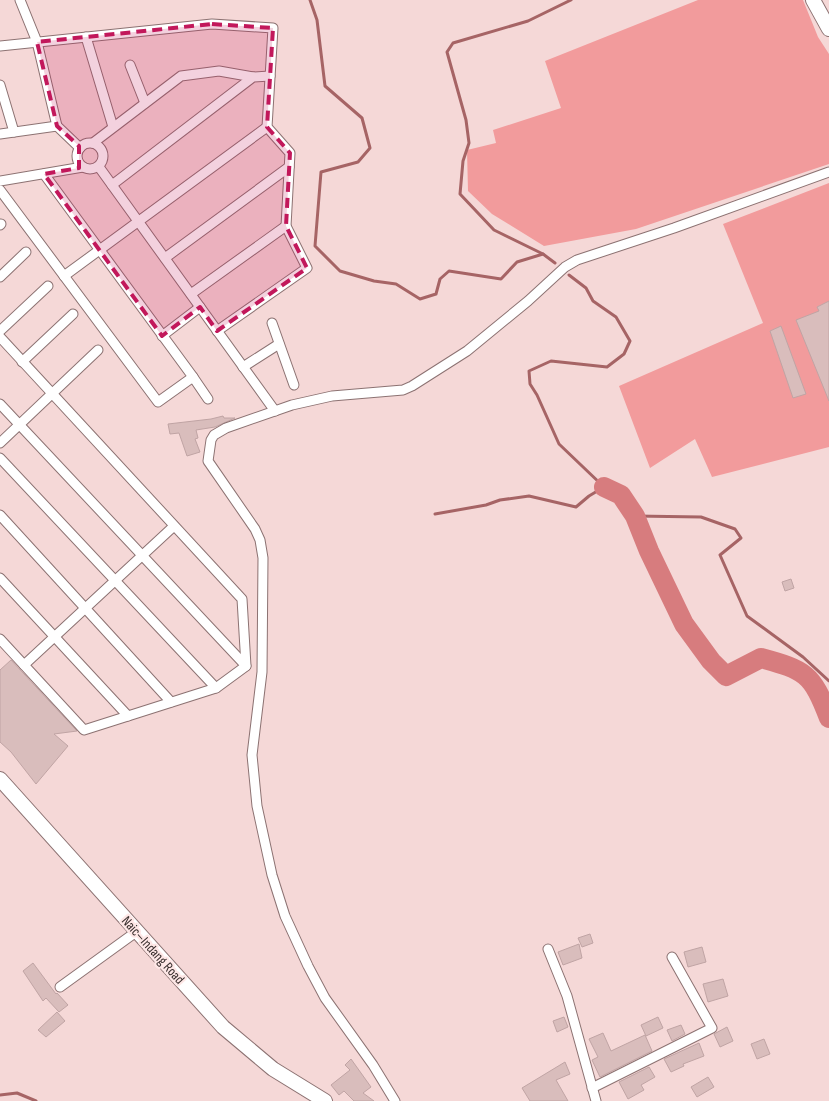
<svg xmlns="http://www.w3.org/2000/svg" width="829" height="1101" viewBox="0 0 829 1101" font-family="'Sofia Sans Condensed',sans-serif">
	<rect width="100%" height="100%" fill="#f5d8d7"/>
	<!-- green -->
	<g fill="#f29b9c">
		<path d="M698,0H803L818,37L829,54V164L636,229L544,246L492,214L468,191L467,150L496,143L493,130L561,108L545,61Z"/>
		<path d="M829,183V447L712,477L695,439L650,468L619,386L763,323L723,224Z"/>
	</g>
	<g fill="none" stroke-linecap="round" stroke-linejoin="round">
		<!-- stream -->
		<g stroke="#a66465" stroke-width="3">
			<path d="M310,0L317,20L325,86L362,118L370,148L358,162L321,172L315,246L340,271L374,281L396,284L420,299L436,294L440,279L449,271L501,279L517,262L543,254"/>
			<path d="M555,263L543,254L494,230L460,194L463,161L469,143L466,120L447,52L453,43L528,21L571,0"/>
			<path d="M435,514L486,505L500,500L529,496L576,507L589,496L604,487L559,444L537,395L530,384L529,371L551,361L607,367L624,354L630,341L616,317L593,301L586,288L569,275"/>
			<path d="M635,516L701,517L735,529L741,538L720,555L747,616L803,657L829,681"/>
			<path d="M0,1095L17,1093L36,1101"/>
		</g>
		<!-- river -->
		<path stroke="#d77c7e" stroke-width="20" d="M604,487L621,495L635,516L649,551L684,624L711,661L726,676L761,658C805,670 812,673 829,718"/>
	</g>
	<!-- building -->
	<g fill="#d9bdbc" stroke="#c0a4a4">
		<path d="M829,301V401L796,320L819,311L817,307Z"/>
		<path d="M781,326L806,394L793,398L770,331Z"/>
		<path d="M223,416L224,418H235L215,427L196,430L198,438L195,439L200,452L187,456L179,433L170,434L168,424L211,419Z"/>
		<path d="M791,579L794,588L785,591L782,582Z"/>
		<path d="M11,660L77,731L54,734L68,746L36,784L11,752L0,742V670Z"/>
		<path d="M590,934L593,943L582,947L578,938Z"/>
		<path d="M579,944L582,958L563,965L558,952Z"/>
		<path d="M702,947L706,962L688,967L684,952Z"/>
		<path d="M33,963L56,994L57,993L68,1005L59,1012L46,998L43,1001L23,971Z"/>
		<path d="M723,979L728,996L708,1002L703,984Z"/>
		<path d="M57,1012L65,1021L46,1037L38,1030Z"/>
		<path d="M564,1017L568,1027L557,1032L553,1021Z"/>
		<path d="M658,1017L663,1028L646,1036L641,1025Z"/>
		<path d="M681,1025L685,1034L672,1041L667,1030Z"/>
		<path d="M727,1027L733,1041L720,1047L714,1034Z"/>
		<path d="M603,1033L611,1051L645,1035L652,1051L600,1077L592,1060L598,1057L589,1039Z"/>
		<path d="M764,1039L770,1054L757,1059L751,1044Z"/>
		<path d="M699,1043L704,1056L683,1064L684,1066L671,1072L664,1059Z"/>
		<path d="M351,1059L371,1087L363,1093L374,1101H354L344,1091L339,1095L331,1085L350,1070L345,1065Z"/>
		<path d="M565,1062L570,1074L556,1080L568,1101H530L522,1088Z"/>
		<path d="M649,1067L655,1077L641,1085L644,1090L628,1099L619,1082Z"/>
		<path d="M708,1077L714,1087L697,1097L691,1087Z"/>
	</g>
	<g fill="none" stroke-linecap="round" stroke-linejoin="round">
		<!-- street casing -->
		<g stroke="#8c7272" stroke-width="11">
			<g id="street">
				<path d="M20,0L37,42L57,126L80,148"/>
				<path d="M86,37L113,127"/>
				<path d="M0,46L212,24L273,28L267,127L290,153L286,226L307,268L217,331"/>
				<path d="M130,65L145,103"/>
				<path d="M0,85L14,132"/>
				<path d="M0,134L57,126"/>
				<circle cx="90" cy="156" r="13"/>
				<path d="M93,143L181,76L219,71L253,77"/>
				<path d="M99,167L275,411"/>
				<path d="M0,181L83,167"/>
				<path d="M112,185L253,77L270,76"/>
				<path d="M0,190L158,402L193,377L44,174"/>
				<path d="M0,225L1,224"/>
				<path d="M165,258L289,167"/>
				<path d="M64,276L267,127"/>
				<path d="M0,277L26,252"/>
				<path d="M191,294L286,226"/>
				<path d="M272,323L294,385"/>
				<path d="M0,331L48,286"/>
				<path d="M162,336L200,307"/>
				<path d="M0,337L242,599L246,666L216,688L84,730L0,639"/>
				<path d="M22,362L73,314"/>
				<path d="M243,367L279,344"/>
				<path d="M193,377L208,399"/>
				<path d="M0,404L246,666"/>
				<path d="M0,443L98,350"/>
				<path d="M0,458L216,688"/>
				<path d="M0,515L171,702"/>
				<path d="M0,578L128,716"/>
				<path d="M24,665L174,526"/>
				<path d="M548,949L567,996L596,1101"/>
				<path d="M60,987L136,932"/>
				<path d="M592,1088L712,1028L672,957"/>
				<path d="M395,1101L373,1065L325,998L308,966L285,916L272,875L257,806L252,755L262,672L263,558L260,540L255,529L208,461L211,440L214,435L226,428L292,405L332,396L403,390L412,386L467,351L528,301L565,267L577,260L674,228L829,172"/>
			</g>
		</g>
		<!-- secondary casing -->
		<g stroke="#8c7272" stroke-width="16">
			<g id="secondary">
				<path d="M813,0L829,29"/>
				<path d="M0,779L223,1027L273,1069L325,1101"/>
			</g>
		</g>
		<!-- street -->
		<use href="#street" stroke="#fff" stroke-width="9"/>
		<!-- secondary -->
		<use href="#secondary" stroke="#fff" stroke-width="14"/>
	</g>
	<!-- marked area -->
	<path fill="#c2185b" fill-opacity="0.2" stroke="#c2185b" stroke-width="4" stroke-dasharray="10 6" stroke-linejoin="round" d="M212,24L273,28L267,127L290,153L286,226L307,268L217,331L200,307L162,336L44,174L79,168V146L57,126L37,42Z"/>
	<g text-anchor="middle" dominant-baseline="central" stroke-width="4.5" stroke-linejoin="round" paint-order="stroke">
		<!-- street labels -->
		<g font-size="14" fill="#352b2a" stroke="#fee7e6">
			<text transform="translate(153 950) rotate(48)">Naic–Indang Road</text>
		</g>
	</g>
</svg>
